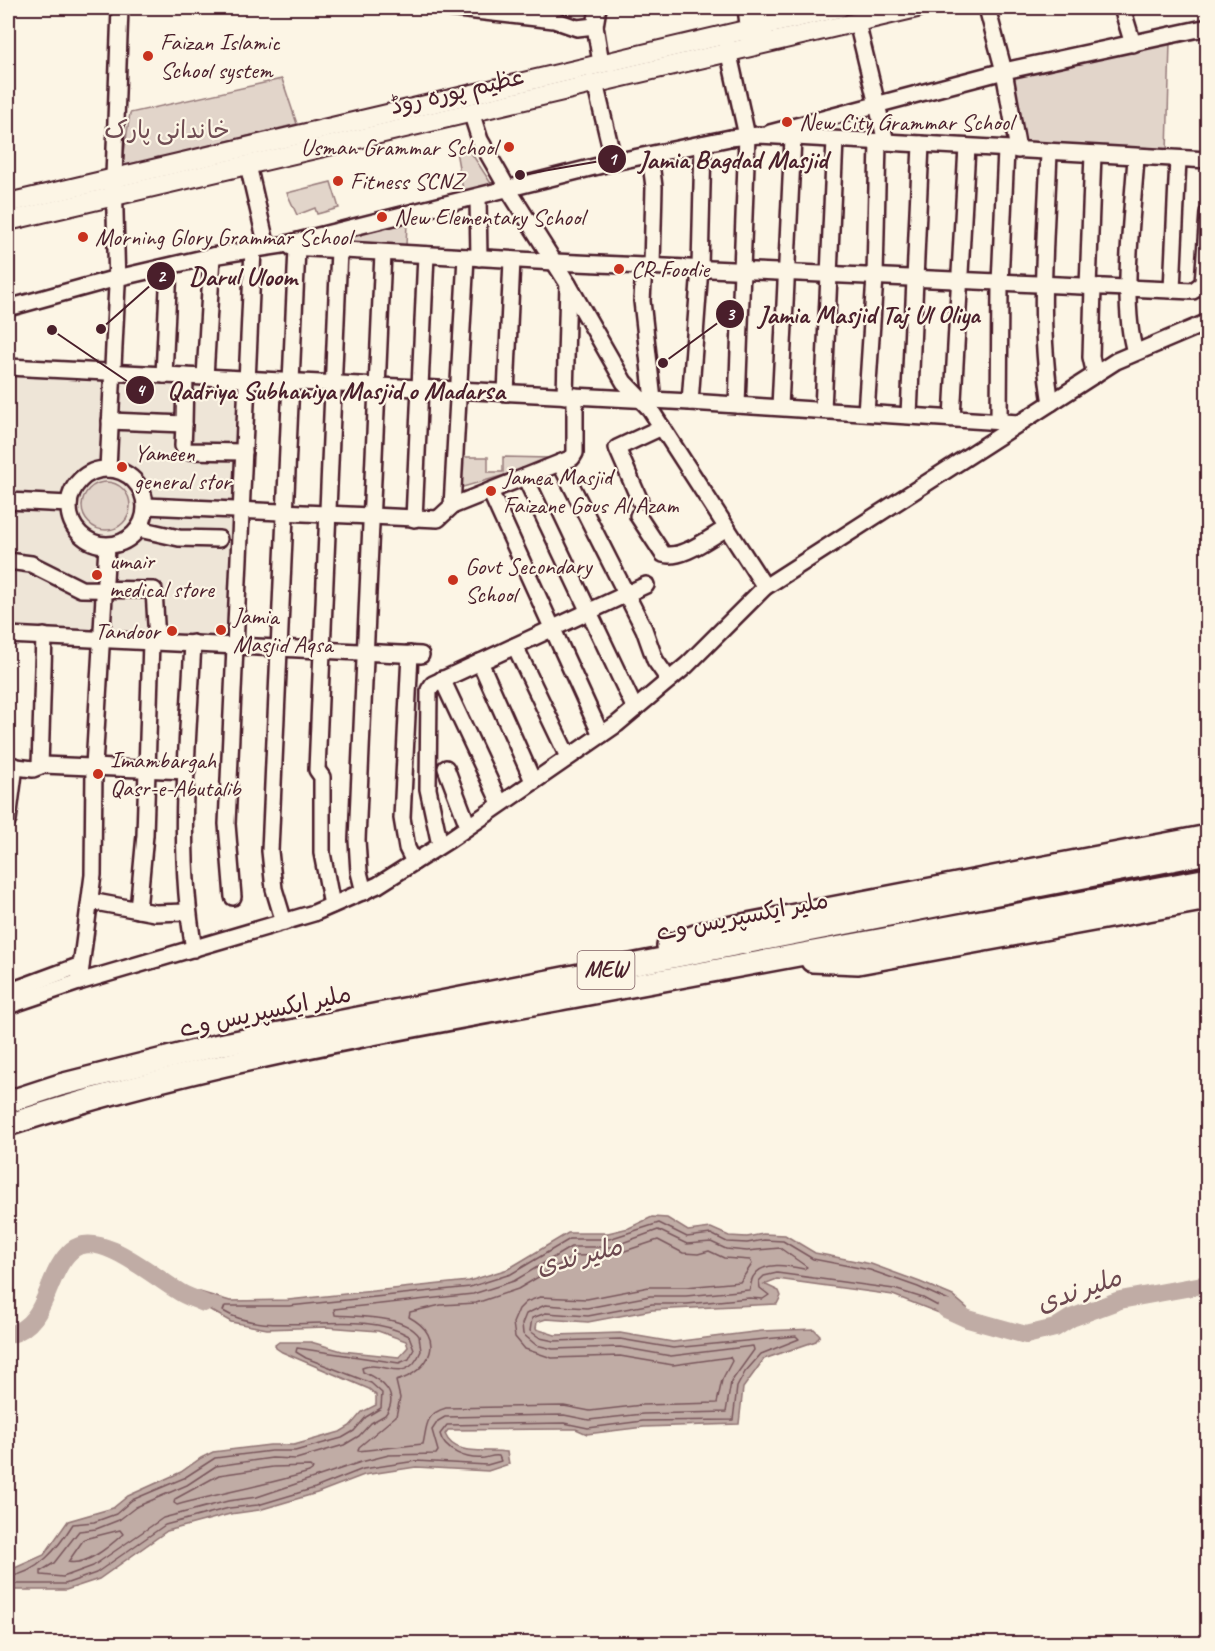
<svg xmlns="http://www.w3.org/2000/svg" width="1215" height="1651" viewBox="0 0 1215 1651" font-family="Caveat,'Playpen Sans Arabic',sans-serif">
	<rect width="100%" height="100%" fill="#fcf5e5"/>
	<filter id="ink" filterUnits="userSpaceOnUse"><feTurbulence type="fractalNoise" baseFrequency=".0167" numOctaves="2"/><feDisplacementMap in="SourceGraphic" scale="12" xChannelSelector="R" yChannelSelector="G"/><feConvolveMatrix kernelMatrix="1 2 1 2 8 2 1 2 1" color-interpolation-filters="sRGB"/></filter>
	<g filter="url(#ink)">
		<!-- built -->
		<path fill="#eee5d7" d="M8,371L242,386L230,640L8,628Z"/>
		<!-- green -->
		<g fill="#e2d5ca" stroke="#967a7a" stroke-width="1.5">
			<path d="M1170,42L1167,153L1018,147L1011,77Z"/>
			<path d="M282,79L297,124L122,167L130,113Z"/>
			<path d="M468,148L494,188L464,196L456,151Z"/>
			<path d="M331,182L339,208L317,214L315,208L297,215L287,193Z"/>
			<path d="M407,223L406,245H343L341,239Z"/>
			<path d="M458,441H464V457H488V472H503V457L550,458V462L456,489Z"/>
			<circle cx="106" cy="506" r="24"/>
		</g>
		<!-- water -->
		<path fill="#c0aca5" stroke="#917474" stroke-width="1.5" d="M652,1217L667,1218L688,1231L711,1228L729,1236L747,1237L763,1234L785,1235L815,1253L871,1264L920,1282L953,1296L967,1308L970,1317L962,1322L893,1295L777,1279L764,1284L779,1291L781,1296L777,1304L652,1310L588,1322L546,1319L537,1322L536,1329L555,1335L620,1333L673,1342L762,1331L814,1329L820,1335L816,1341L764,1359L743,1388L739,1424L644,1427L587,1434L576,1429H563L448,1430L445,1434C455,1458 487,1448 507,1452L509,1464L488,1471L416,1467L364,1475L317,1493L259,1510L230,1514L167,1531L99,1579L66,1590H8V1571L44,1555L68,1521L113,1508L128,1496L181,1472L201,1458L213,1452L270,1445H294L340,1432L350,1426L362,1412L376,1405V1395L369,1389L282,1352L276,1348L275,1345L279,1342H311L342,1351L399,1357L408,1347L406,1341L378,1331L326,1327L267,1329L231,1322L181,1293L200,1292L230,1301L288,1300L469,1281L508,1269L568,1233H608L629,1228Z"/>
		<g fill="none" stroke-linecap="round" stroke-linejoin="round">
			<!-- shore -->
			<g stroke="#79575c" stroke-width="1.5">
				<path d="M658,1230L687,1244L711,1242L726,1249L747,1251L780,1248L807,1267L804,1269C790,1266 762,1260 753,1277C750,1282 752,1286 749,1290L686,1296H650L587,1308L545,1305L526,1314L522,1324L523,1334L536,1345L553,1349L620,1347L671,1356L753,1346L754,1350L731,1382L726,1412L643,1414L589,1420L564,1415L445,1417L438,1421L432,1430L438,1451L436,1454L389,1455L361,1462L257,1497L228,1501L163,1518L93,1566L63,1577L41,1575V1571L54,1563L79,1531L96,1529L119,1520L136,1507L187,1485L216,1466L272,1458L296,1459L344,1445L359,1436L371,1423L385,1415C401,1394 381,1380 363,1372L362,1368C385,1359 406,1387 421,1351L419,1336C404,1315 358,1317 335,1315L334,1309L473,1294L514,1281L571,1247H611Z"/>
				<path d="M658,1240L683,1253L698,1254L709,1251L724,1258L750,1260L752,1264L740,1282L686,1287H649L587,1299L540,1297L526,1302L519,1309L513,1323L515,1337L525,1349L552,1358L620,1356L673,1365L730,1357L732,1361L722,1380L717,1403L642,1405L590,1411L564,1406L446,1408C424,1414 427,1428 423,1444L358,1451L359,1447L396,1416L400,1398L396,1381C431,1371 447,1337 409,1317L410,1312L441,1305L476,1303L518,1289L574,1256L613,1255Z"/>
				<path d="M310,1466L313,1469L309,1472C266,1485 221,1493 177,1505L174,1503L175,1499L219,1475L273,1467Z"/>
				<path d="M120,1530L123,1534C110,1546 87,1566 68,1562L84,1539Z"/>
				<path d="M8,1577C38,1573 58,1548 73,1524L94,1522L116,1514L132,1500L184,1478L215,1458L271,1451H295L342,1438L354,1431L366,1417L381,1408L382,1393L371,1383L306,1358L296,1352L297,1348L399,1363L409,1359L414,1349L409,1336C357,1305 270,1341 223,1311L225,1306H289L470,1287L511,1274L570,1239H609L659,1223L687,1237L711,1234L727,1242L747,1243L764,1240L783,1241L813,1259L870,1270L918,1287L949,1301L960,1311L959,1315L953,1314L923,1298L894,1289L777,1273L764,1276L759,1281L760,1288L769,1295L763,1299L749,1298L687,1304H652L588,1316L546,1313L532,1318L530,1331L540,1338L554,1341L620,1339L673,1348L796,1336L799,1339L761,1354L745,1372L737,1387L733,1420L643,1421L588,1428L564,1423L447,1425L440,1434C444,1451 467,1460 484,1458C490,1457 493,1455 499,1456L501,1461L487,1465L416,1461L363,1469L315,1488L258,1505L229,1508L165,1525L96,1573L65,1584H8"/>
			</g>
			<!-- river -->
			<g stroke="#c0aca5" stroke-width="18">
				<path d="M946,1309L968,1319L1026,1335L1055,1328L1071,1318L1120,1300L1208,1284"/>
				<path d="M8,1335C50,1325 44,1274 72,1250C100,1227 158,1281 183,1294C189,1297 197,1300 204,1303"/>
			</g>
			<!-- minor casing -->
			<g stroke="#4a1f2b" stroke-width="20">
				<g id="minor">
					<path d="M449,8L554,20L577,28L595,26"/>
					<path d="M598,8L595,26L601,63"/>
					<path d="M746,8L750,41"/>
					<path d="M760,8L764,37"/>
					<path d="M987,8L1004,71L1018,150"/>
					<path d="M1122,8L1133,44"/>
					<path d="M857,22L886,142"/>
					<path d="M726,41L747,136L737,405"/>
					<path d="M595,83L614,162"/>
					<path d="M471,112L480,140L508,189L568,284L624,382L650,409L765,587"/>
					<path d="M770,133L1004,71L1208,27"/>
					<path d="M1049,152C1046,235 1037,321 1051,403"/>
					<path d="M650,155L654,187L652,266"/>
					<path d="M248,165L267,247"/>
					<path d="M478,197L479,258"/>
					<path d="M291,247L555,262L1193,291L1203,283L1208,213"/>
					<path d="M644,266L642,301L653,400"/>
					<path d="M1088,287L1093,154"/>
					<path d="M1093,287L1091,357L1095,375"/>
					<path d="M1172,290L1178,159"/>
					<path d="M8,308L117,278L212,256L282,245L614,162L730,138L759,135L1208,160"/>
					<path d="M1135,352C1120,302 1133,211 1136,157"/>
					<path d="M8,367L690,402L1019,423"/>
					<path d="M164,375L169,267"/>
					<path d="M205,377L212,256"/>
					<path d="M506,393L512,260"/>
					<path d="M565,396L568,284"/>
					<path d="M690,402L700,268L703,144"/>
					<path d="M780,407L793,138"/>
					<path d="M823,410L835,140"/>
					<path d="M866,413L875,277L878,141"/>
					<path d="M909,415L921,144"/>
					<path d="M952,418L967,147"/>
					<path d="M110,421L184,424L185,376"/>
					<path d="M999,421L1000,283L1006,150"/>
					<path d="M184,424L183,446L186,451L244,452"/>
					<path d="M560,463L644,629L655,660L669,680"/>
					<circle cx="107" cy="507" r="38"/>
					<path d="M108,469L117,285L114,177L120,8"/>
					<path d="M525,477L635,709"/>
					<path d="M490,491L601,735"/>
					<path d="M8,501L69,504"/>
					<path d="M640,501L617,448L662,427"/>
					<path d="M146,506L438,519L452,506L466,257"/>
					<path d="M452,506L572,458L575,453V396"/>
					<path d="M638,516L663,554C682,560 710,537 727,528"/>
					<path d="M414,519L426,255"/>
					<path d="M139,529L179,538L219,539"/>
					<path d="M8,561L31,564L81,589L154,590L157,641"/>
					<path d="M8,635L421,655"/>
					<path d="M193,643C188,744 176,849 194,949"/>
					<path d="M515,646L568,757"/>
					<path d="M410,654L402,818L407,848L414,862"/>
					<path d="M480,662L533,781"/>
					<path d="M442,679L500,803"/>
					<path d="M8,766L33,769L43,765L187,771"/>
					<path d="M40,766L44,636"/>
					<path d="M446,768L468,826"/>
					<path d="M8,820L15,766"/>
					<path d="M440,845L428,789L429,690L433,684L646,585"/>
					<path d="M364,892L359,872L357,840L383,253"/>
					<path d="M233,897L227,824L253,249"/>
					<path d="M90,901L155,913L187,912"/>
					<path d="M332,905L322,853V777L317,770L339,250"/>
					<path d="M138,910L145,835L151,641"/>
					<path d="M284,922L274,889L270,851L297,248"/>
					<path d="M79,982L93,875L94,766L107,546"/>
					<path d="M8,992L81,965"/>
					<path d="M8,1006L79,982L314,913L378,885L449,840L617,724L687,665L765,587L1116,361L1208,322"/>
				</g>
			</g>
			<!-- major casing -->
			<g stroke="#4a1f2b" stroke-width="22">
				<g id="major">
					<path d="M8,203L839,8"/>
					<path d="M8,221L917,8"/>
				</g>
			</g>
			<!-- highway casing -->
			<g stroke="#4a1f2b" stroke-width="26">
				<g id="highway">
					<path d="M668,946L706,932L1208,836"/>
					<path d="M812,961L858,963L1208,899"/>
					<path d="M8,1102L60,1085L219,1045L1208,853"/>
					<path d="M8,1125C190,1065 383,1031 572,997C784,957 996,918 1208,879"/>
				</g>
			</g>
			<!-- minor -->
			<use href="#minor" stroke="#fcf5e5" stroke-width="15"/>
			<!-- major -->
			<use href="#major" stroke="#fcf5e5" stroke-width="18"/>
			<!-- highway -->
			<use href="#highway" stroke="#fcf5e5" stroke-width="21"/>
		</g>
	</g>
	<!-- markers -->
	<g fill="#c8321e" stroke="#fcf5e5" stroke-width="2">
		<circle cx="148" cy="56" r="6"/>
		<circle cx="787" cy="122" r="6"/>
		<circle cx="509" cy="147" r="6"/>
		<circle cx="338" cy="181" r="6"/>
		<circle cx="382" cy="217" r="6"/>
		<circle cx="83" cy="237" r="6"/>
		<circle cx="619" cy="269" r="6"/>
		<circle cx="122" cy="467" r="6"/>
		<circle cx="491" cy="491" r="6"/>
		<circle cx="97" cy="575" r="6"/>
		<circle cx="453" cy="580" r="6"/>
		<circle cx="221" cy="630" r="6"/>
		<circle cx="172" cy="631" r="6"/>
		<circle cx="98" cy="774" r="6"/>
	</g>
	<g text-anchor="middle" dominant-baseline="central" stroke-width="4.5" stroke-linejoin="round" paint-order="stroke">
		<!-- shield labels -->
		<rect fill="#fcf5e5" stroke="#7f5f63" stroke-width="1.5" x="577.5" y="951" width="57" height="38" rx="4.5"/>
		<g font-size="22" font-weight="bold" fill="#4a1f2b">
			<text x="606" y="970">MEW</text>
		</g>
		<!-- poi labels -->
		<g font-size="24" fill="#4a1f2b" stroke="#fcf5e5" text-anchor="start">
			<text x="160" y="42">Faizan Islamic<tspan x="160" dy="28">School system</tspan></text>
			<text x="799" y="122">New City Grammar School</text>
			<text x="497" y="147" text-anchor="end">Usman Grammar School</text>
			<text x="350" y="181">Fitness SCNZ</text>
			<text x="394" y="217">New Elementary School</text>
			<text x="95" y="237">Morning Glory Grammar School</text>
			<text x="631" y="269">CR Foodie</text>
			<text x="134" y="453">Yameen<tspan x="134" dy="28">general stor</tspan></text>
			<text x="503" y="477">Jamea Masjid<tspan x="503" dy="28">Faizane Gous Al Azam</tspan></text>
			<text x="109" y="561">umair<tspan x="109" dy="28">medical store</tspan></text>
			<text x="465" y="566">Govt Secondary<tspan x="465" dy="28">School</tspan></text>
			<text x="233" y="616">Jamia<tspan x="233" dy="28">Masjid Aqsa</tspan></text>
			<text x="160" y="631" text-anchor="end">Tandoor</text>
			<text x="110" y="760">Imambargah<tspan x="110" dy="28">Qasr-e-Abutalib</tspan></text>
		</g>
		<!-- street labels -->
		<g font-size="24" fill="#4a1f2b" stroke="#fcf5e5">
			<text transform="translate(457 91) rotate(-13)">عظیم پورہ روڈ</text>
			<text transform="translate(742 916) rotate(-11)">ملیر ایکسپریس وے</text>
			<text transform="translate(265 1011) rotate(-12)">ملیر ایکسپریس وے</text>
		</g>
		<!-- park labels -->
		<g font-size="24" fill="#704c53" stroke="#fcf5e5">
			<text x="167" y="130">خاندانی پارک</text>
		</g>
		<!-- water labels -->
		<g font-size="26" font-style="italic" fill="#6d4950" stroke="#fcf5e5">
			<text transform="translate(579 1256) rotate(-14)">ملیر ندی</text>
			<text transform="translate(1079 1290) rotate(-19)">ملیر ندی</text>
		</g>
	</g>
	<!-- callouts -->
	<path fill="none" stroke="#4a1f2b" stroke-width="2" d="M520 175L612 159M101 329L161 276M663 363L730 314M52 330L140 390"/>
	<g fill="#4a1f2b" stroke="#fcf5e5" stroke-width="2">
		<circle cx="520" cy="175" r="6"/>
		<circle cx="101" cy="329" r="6"/>
		<circle cx="663" cy="363" r="6"/>
		<circle cx="52" cy="330" r="6"/>
		<circle cx="612" cy="159" r="15"/>
		<circle cx="161" cy="276" r="15"/>
		<circle cx="730" cy="314" r="15"/>
		<circle cx="140" cy="390" r="15"/>
	</g>
	<g font-size="18" text-anchor="middle" font-weight="bold" fill="#fff">
		<text x="612" y="165">1</text>
		<text x="161" y="282">2</text>
		<text x="730" y="320">3</text>
		<text x="140" y="396">4</text>
	</g>
	<g font-size="26" text-anchor="middle" font-weight="bold" fill="#4a1f2b" stroke="#fcf5e5" stroke-width="4.5" stroke-linejoin="round" paint-order="stroke">
		<text x="733" y="168">Jamia Bagdad Masjid</text>
		<text x="243" y="285">Darul Uloom</text>
		<text x="869" y="323">Jamia Masjid Taj Ul Oliya</text>
		<text x="336" y="399">Qadriya Subhaniya Masjid o Madarsa</text>
	</g>
	<!-- margin -->
	<rect width="1215" height="1651" fill="none" stroke="#fcf5e5" stroke-width="30"/>
	<rect x="15" y="15" width="1185" height="1621" fill="none" stroke="#4a1f2b" stroke-width="2" filter="url(#ink)"/>
</svg>
